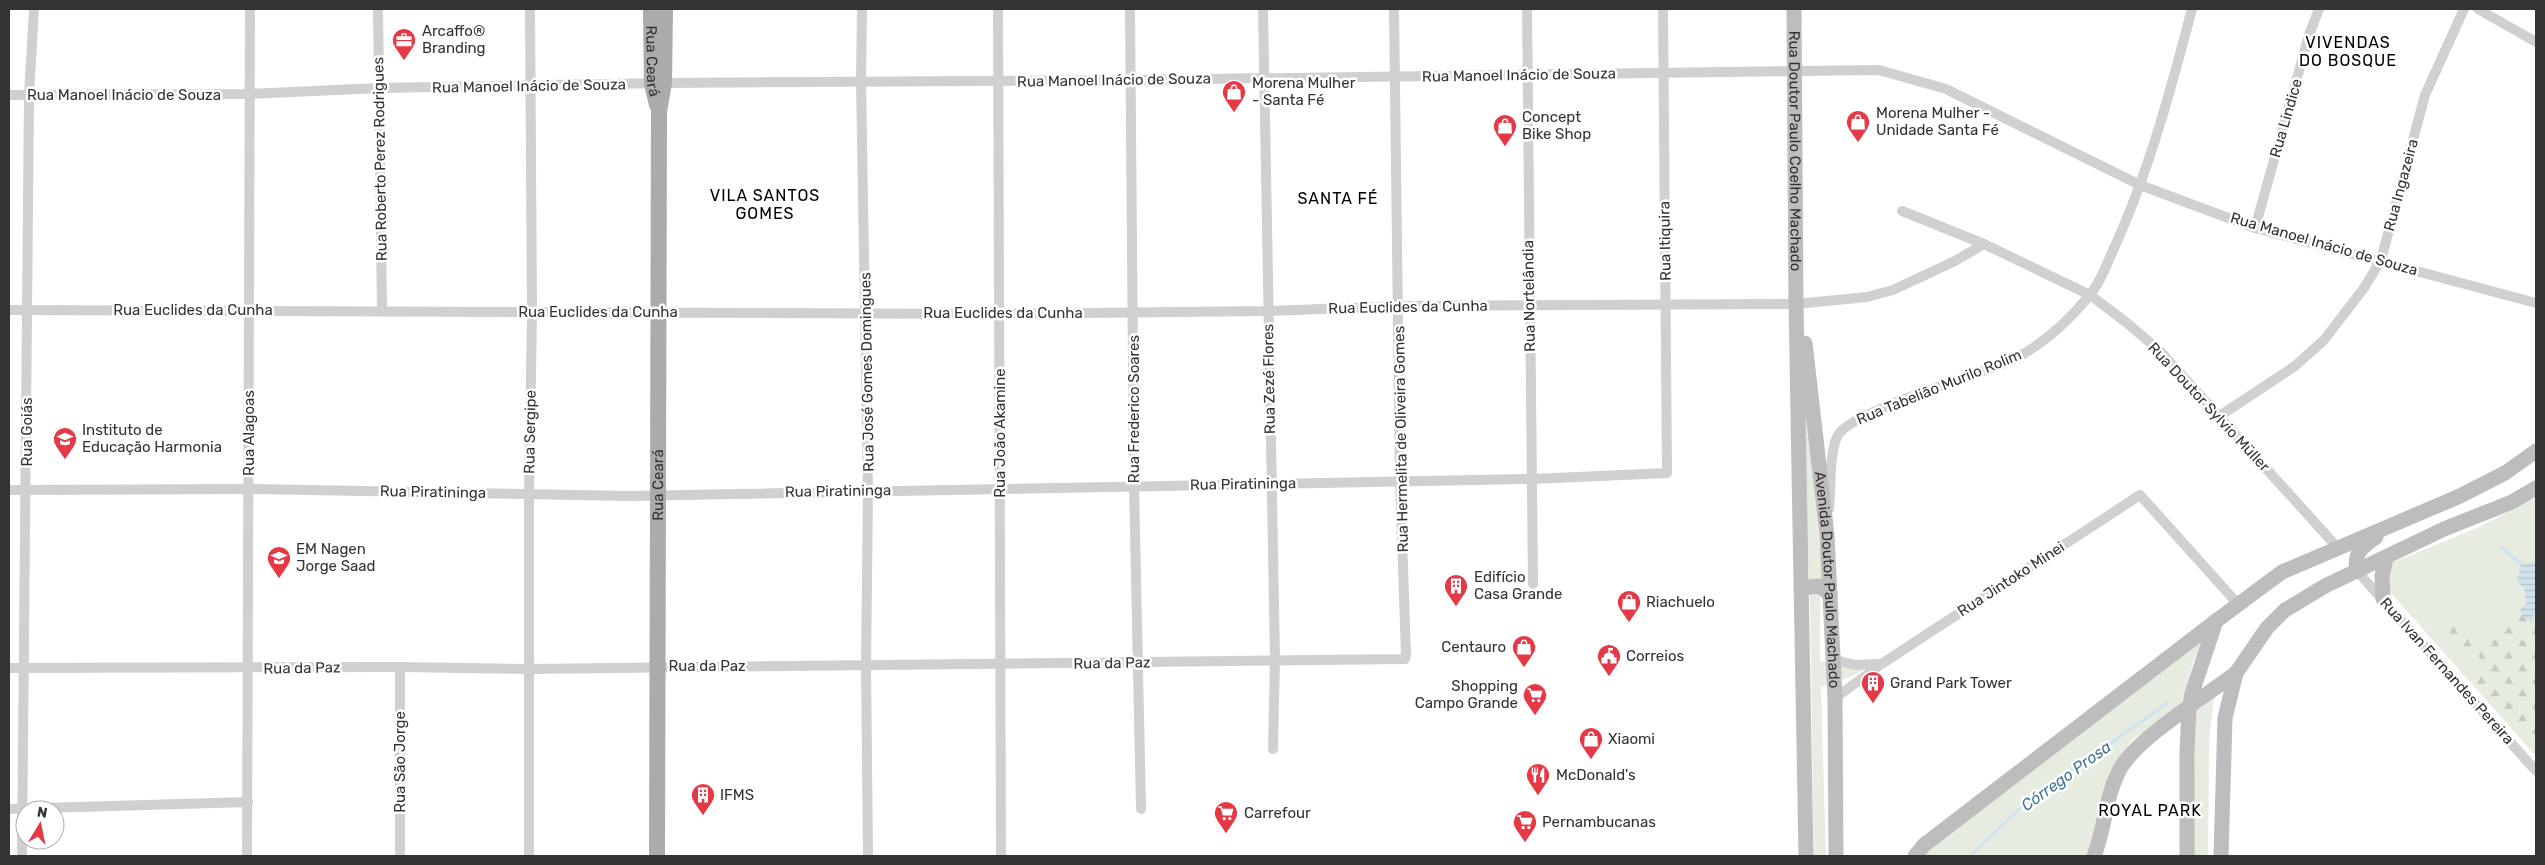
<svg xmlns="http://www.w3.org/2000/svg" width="2545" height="865" viewBox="0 0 2545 865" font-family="Rubik,sans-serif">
	<defs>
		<pattern id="forest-firs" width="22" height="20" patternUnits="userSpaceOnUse" patternTransform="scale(1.25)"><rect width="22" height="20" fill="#e6ecdf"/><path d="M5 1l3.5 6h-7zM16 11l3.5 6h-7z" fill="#c6cbc0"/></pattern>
		<pattern id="water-rules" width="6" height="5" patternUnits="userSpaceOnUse" patternTransform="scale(1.25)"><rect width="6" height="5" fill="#cfe2ee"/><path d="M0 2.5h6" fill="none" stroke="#b2c2cd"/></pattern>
	</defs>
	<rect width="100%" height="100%" fill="#fff"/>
	<!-- green -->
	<g fill="#e6ecdf">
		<path d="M1797,308L1823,578L1820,598V661L1864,669L1853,676L1821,687L1826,856H1814L1810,600Z"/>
		<path d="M2536,498V756L2388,590L2389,565L2394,562L2477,528Z"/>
		<path d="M2205,637L2194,659L2180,707L2132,740L2110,771L2088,856H1922L1934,844Z"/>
		<path d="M2214,699L2209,743L2208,856H2193L2195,712Z"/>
	</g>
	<!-- forest -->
	<path fill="url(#forest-firs)" d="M2510,611L2520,613L2531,621L2536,619V741C2524,738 2509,719 2504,708L2507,698L2486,696L2476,683L2480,664L2479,654L2454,651L2445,645L2443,633L2459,619L2478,634L2488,636Z"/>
	<!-- water -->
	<path fill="url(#water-rules)" d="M2531,562H2536V614L2532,616L2534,620L2531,622L2520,613L2521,608L2526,604L2524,588L2517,581L2521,564Z"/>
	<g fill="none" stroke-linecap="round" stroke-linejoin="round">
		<!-- stream -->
		<g stroke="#cfe2ee" stroke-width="3">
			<path d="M2501,547L2521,564"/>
			<path d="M1970,856L2028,801L2168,703"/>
		</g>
		<!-- street -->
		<g stroke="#d0d0d0" stroke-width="10">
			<path d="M378,9L382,310"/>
			<path d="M862,9L861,81L868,490L866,666L868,856"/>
			<path d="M998,9L1001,856"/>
			<path d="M1130,9L1134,485L1141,809"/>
			<path d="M1263,9L1275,659L1273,749"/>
			<path d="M1527,9L1533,584"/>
			<path d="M2478,9L2536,42"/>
			<path d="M9,95L249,94L379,88L664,83L1131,80L1879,70L1946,89L2140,185L2255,228L2536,303"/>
			<path d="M1902,211L1984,244L2090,295L2127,323L2161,352L2337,547"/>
			<path d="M2255,228L2309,35L2319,9"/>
			<path d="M9,310L1000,314L1268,311L1398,306L1796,304L1867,297L1893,290L1955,261L1984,244"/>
			<path d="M2218,417L2295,366L2324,340L2364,288L2381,260L2425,95L2464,9"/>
			<path d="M9,490L250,489L629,496L1532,479L1667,473L1663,9"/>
			<path d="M1829,509C1831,490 1829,451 1838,435C1853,410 1981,375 2014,359C2042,345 2069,320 2089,296C2101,282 2107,263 2115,246C2149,171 2171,89 2192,9"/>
			<path d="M2357,571L2536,771"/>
			<path d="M1832,659L1855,665L1879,664"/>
			<path d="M400,667V856"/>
			<path d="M9,668L400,667L529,669L1405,659L1406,655L1400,480L1394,9"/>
			<path d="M1835,698L1883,663L2140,495L2237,603"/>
			<path d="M9,809L248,802"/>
			<path d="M22,856L29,95L34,9"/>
			<path d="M247,856L250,9"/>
			<path d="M529,856V493L532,313L530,9"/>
		</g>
		<!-- secondary -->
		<g stroke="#bdbdbd" stroke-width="15">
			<path id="s1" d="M1794,9L1796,304L1806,856"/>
			<path id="s2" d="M1805,343L1827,535L1835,698L1836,856"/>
			<path d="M2357,571C2353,553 2363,546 2376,537"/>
			<path d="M1801,588L1819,586L1830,594"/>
			<path d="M2383,599L2382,576L2386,558"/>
			<path d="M1915,856L1924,845L2216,621"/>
			<path d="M2094,856C2105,829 2105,798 2119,771C2134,740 2206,696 2236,673"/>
			<path d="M2187,856V752L2189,708L2192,693L2216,621L2282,572L2460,496L2505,473L2536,451"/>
			<path d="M2221,856L2225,718L2236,673L2267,628L2285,610L2325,586L2444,529L2512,502L2536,488"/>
		</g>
		<!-- primary -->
		<g stroke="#ababab" stroke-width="16">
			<path id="s3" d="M651,9L652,84L657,105"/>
			<path id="s4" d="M657,856L659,112L664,83L665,9"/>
		</g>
	</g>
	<!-- icons -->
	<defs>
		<g id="office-pin" transform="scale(1.25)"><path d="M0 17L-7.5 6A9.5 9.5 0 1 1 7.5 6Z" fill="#e63946" stroke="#fff"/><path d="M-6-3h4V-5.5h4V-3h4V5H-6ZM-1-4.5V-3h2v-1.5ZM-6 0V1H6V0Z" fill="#fff"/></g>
		<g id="shop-pin" transform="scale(1.25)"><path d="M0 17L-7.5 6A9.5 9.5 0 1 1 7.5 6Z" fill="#e63946" stroke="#fff"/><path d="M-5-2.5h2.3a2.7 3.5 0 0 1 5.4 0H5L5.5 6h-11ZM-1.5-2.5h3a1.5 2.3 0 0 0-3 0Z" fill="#fff"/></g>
		<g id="school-pin" transform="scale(1.25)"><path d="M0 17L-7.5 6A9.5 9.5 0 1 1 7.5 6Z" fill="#e63946" stroke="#fff"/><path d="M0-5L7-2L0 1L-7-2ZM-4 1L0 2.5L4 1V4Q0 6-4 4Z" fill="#fff"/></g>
		<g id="building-pin" transform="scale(1.25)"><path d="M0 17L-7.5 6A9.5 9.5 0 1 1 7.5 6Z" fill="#e63946" stroke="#fff"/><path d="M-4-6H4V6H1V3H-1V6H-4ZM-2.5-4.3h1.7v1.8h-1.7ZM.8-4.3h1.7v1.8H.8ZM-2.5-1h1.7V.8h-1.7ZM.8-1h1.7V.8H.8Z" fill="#fff"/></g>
		<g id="civic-pin" transform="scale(1.25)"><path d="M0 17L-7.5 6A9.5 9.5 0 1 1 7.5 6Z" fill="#e63946" stroke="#fff"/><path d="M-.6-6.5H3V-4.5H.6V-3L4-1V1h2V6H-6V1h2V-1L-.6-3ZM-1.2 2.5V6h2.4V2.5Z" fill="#fff"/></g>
		<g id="supermarket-pin" transform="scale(1.25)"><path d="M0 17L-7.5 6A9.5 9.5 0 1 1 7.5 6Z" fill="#e63946" stroke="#fff"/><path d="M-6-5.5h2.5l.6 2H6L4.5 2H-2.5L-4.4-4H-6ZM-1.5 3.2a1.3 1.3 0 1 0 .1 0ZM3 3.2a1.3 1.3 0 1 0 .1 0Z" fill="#fff"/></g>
		<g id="restaurant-pin" transform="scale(1.25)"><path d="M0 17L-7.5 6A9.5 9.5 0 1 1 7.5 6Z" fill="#e63946" stroke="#fff"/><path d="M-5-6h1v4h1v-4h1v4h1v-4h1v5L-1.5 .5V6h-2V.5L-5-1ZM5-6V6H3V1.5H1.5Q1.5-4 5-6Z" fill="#fff"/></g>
	</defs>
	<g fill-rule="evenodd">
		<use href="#office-pin" x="404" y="40"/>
		<use href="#shop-pin" x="1234" y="92"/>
		<use href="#shop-pin" x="1858" y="122"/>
		<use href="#shop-pin" x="1505" y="126"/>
		<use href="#school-pin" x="65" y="439"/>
		<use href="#school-pin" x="279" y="558"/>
		<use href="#building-pin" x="1456" y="586"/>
		<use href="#shop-pin" x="1629" y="602"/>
		<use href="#shop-pin" x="1524" y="647"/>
		<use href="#civic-pin" x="1609" y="656"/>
		<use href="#building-pin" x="1873" y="683"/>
		<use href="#supermarket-pin" x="1535" y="695"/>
		<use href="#shop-pin" x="1591" y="739"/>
		<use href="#restaurant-pin" x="1538" y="775"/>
		<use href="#building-pin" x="703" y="795"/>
		<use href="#supermarket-pin" x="1226" y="813"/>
		<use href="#supermarket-pin" x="1525" y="822"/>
	</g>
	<g text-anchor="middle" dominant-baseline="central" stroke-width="5" stroke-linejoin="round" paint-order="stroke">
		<!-- poi labels -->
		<g font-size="15" fill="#333" stroke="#fff" text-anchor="start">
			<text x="422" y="31">Arcaffo®<tspan x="422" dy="17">Branding</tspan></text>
			<text x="1252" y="83">Morena Mulher<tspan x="1252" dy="17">- Santa Fé</tspan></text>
			<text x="1876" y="113">Morena Mulher -<tspan x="1876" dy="17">Unidade Santa Fé</tspan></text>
			<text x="1522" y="117">Concept<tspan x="1522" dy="17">Bike Shop</tspan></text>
			<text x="82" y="430">Instituto de<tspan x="82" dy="17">Educação Harmonia</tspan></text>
			<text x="296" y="549">EM Nagen<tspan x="296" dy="17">Jorge Saad</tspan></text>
			<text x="1474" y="577">Edifício<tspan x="1474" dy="17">Casa Grande</tspan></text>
			<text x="1646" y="602">Riachuelo</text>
			<text x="1506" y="647" text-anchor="end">Centauro</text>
			<text x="1626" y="656">Correios</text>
			<text x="1890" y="683">Grand Park Tower</text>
			<text x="1518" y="686" text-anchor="end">Shopping<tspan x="1518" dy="17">Campo Grande</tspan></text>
			<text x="1608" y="739">Xiaomi</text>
			<text x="1556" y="775">McDonald's</text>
			<text x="720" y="795">IFMS</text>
			<text x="1244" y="813">Carrefour</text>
			<text x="1542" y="822">Pernambucanas</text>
		</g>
		<!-- street labels -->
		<g font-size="15" fill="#333" stroke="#fff">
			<text stroke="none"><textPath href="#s3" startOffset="52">Rua Ceará</textPath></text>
			<text transform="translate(1519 75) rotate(-1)">Rua Manoel Inácio de Souza</text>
			<text transform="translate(1114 80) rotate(-1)">Rua Manoel Inácio de Souza</text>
			<text transform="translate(529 86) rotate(-1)">Rua Manoel Inácio de Souza</text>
			<text x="124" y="95">Rua Manoel Inácio de Souza</text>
			<text transform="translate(2286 118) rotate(-74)">Rua Lindice</text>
			<text stroke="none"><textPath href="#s1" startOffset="142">Rua Doutor Paulo Coelho Machado</textPath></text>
			<text transform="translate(380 159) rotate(-91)">Rua Roberto Perez Rodrigues</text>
			<text transform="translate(2401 185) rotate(-75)">Rua Ingazeira</text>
			<text transform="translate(1665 241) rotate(-91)">Rua Itiquira</text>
			<text transform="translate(2324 244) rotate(16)">Rua Manoel Inácio de Souza</text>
			<text transform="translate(1529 296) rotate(-91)">Rua Nortelândia</text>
			<text transform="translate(1408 307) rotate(-1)">Rua Euclides da Cunha</text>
			<text x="193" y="310">Rua Euclides da Cunha</text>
			<text x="598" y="312">Rua Euclides da Cunha</text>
			<text x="1003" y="313">Rua Euclides da Cunha</text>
			<text transform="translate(867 372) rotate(-91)">Rua José Gomes Domingues</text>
			<text transform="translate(1269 379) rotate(-91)">Rua Zezé Flores</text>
			<text transform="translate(1939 387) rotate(-22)">Rua Tabelião Murilo Rolim</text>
			<text transform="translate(2209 407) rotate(47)">Rua Doutor Sylvio Müller</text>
			<text transform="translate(1134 409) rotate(-90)">Rua Frederico Soares</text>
			<text transform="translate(27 432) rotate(-90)">Rua Goiás</text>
			<text transform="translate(530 432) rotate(-89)">Rua Sergipe</text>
			<text transform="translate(249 433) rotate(-90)">Rua Alagoas</text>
			<text transform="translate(1000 433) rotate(-90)">Rua João Akamine</text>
			<text transform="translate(1401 439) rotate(-91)">Rua Hermelita de Oliveira Gomes</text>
			<text stroke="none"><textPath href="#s4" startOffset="371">Rua Ceará</textPath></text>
			<text transform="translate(1243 484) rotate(-1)">Rua Piratininga</text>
			<text transform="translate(838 491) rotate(-1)">Rua Piratininga</text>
			<text transform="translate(433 492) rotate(1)">Rua Piratininga</text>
			<text transform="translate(2011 579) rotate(-33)">Rua Jintoko Minei</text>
			<text stroke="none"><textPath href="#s2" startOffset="238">Avenida Doutor Paulo Machado</textPath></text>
			<text transform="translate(1112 663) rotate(-1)">Rua da Paz</text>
			<text x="707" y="666">Rua da Paz</text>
			<text transform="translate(302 668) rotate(-1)">Rua da Paz</text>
			<text transform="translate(2447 671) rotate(48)">Rua Ivan Fernandes Pereira</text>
			<text transform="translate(400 762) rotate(-90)">Rua São Jorge</text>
		</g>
		<!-- neighbourhood labels -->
		<g font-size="16" letter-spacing="1" fill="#000" stroke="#fff">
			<text x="2348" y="42">VIVENDAS<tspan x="2348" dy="18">DO BOSQUE</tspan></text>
			<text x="765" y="195">VILA SANTOS<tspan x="765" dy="18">GOMES</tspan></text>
			<text x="1338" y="198">SANTA FÉ</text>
			<text x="2150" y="810">ROYAL PARK</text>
		</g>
		<!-- water labels -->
		<g font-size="16" font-style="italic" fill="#3f7597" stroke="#fff">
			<text transform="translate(2066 776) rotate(-36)">Córrego Prosa</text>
		</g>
	</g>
	<!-- border -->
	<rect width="2545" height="865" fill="none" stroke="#333333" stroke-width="20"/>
	<!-- north arrow -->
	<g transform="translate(40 825) rotate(10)"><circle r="24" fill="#ffffff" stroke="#adadad"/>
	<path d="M0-4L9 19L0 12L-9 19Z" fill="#e63946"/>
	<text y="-8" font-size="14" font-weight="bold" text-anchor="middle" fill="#333333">N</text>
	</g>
</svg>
